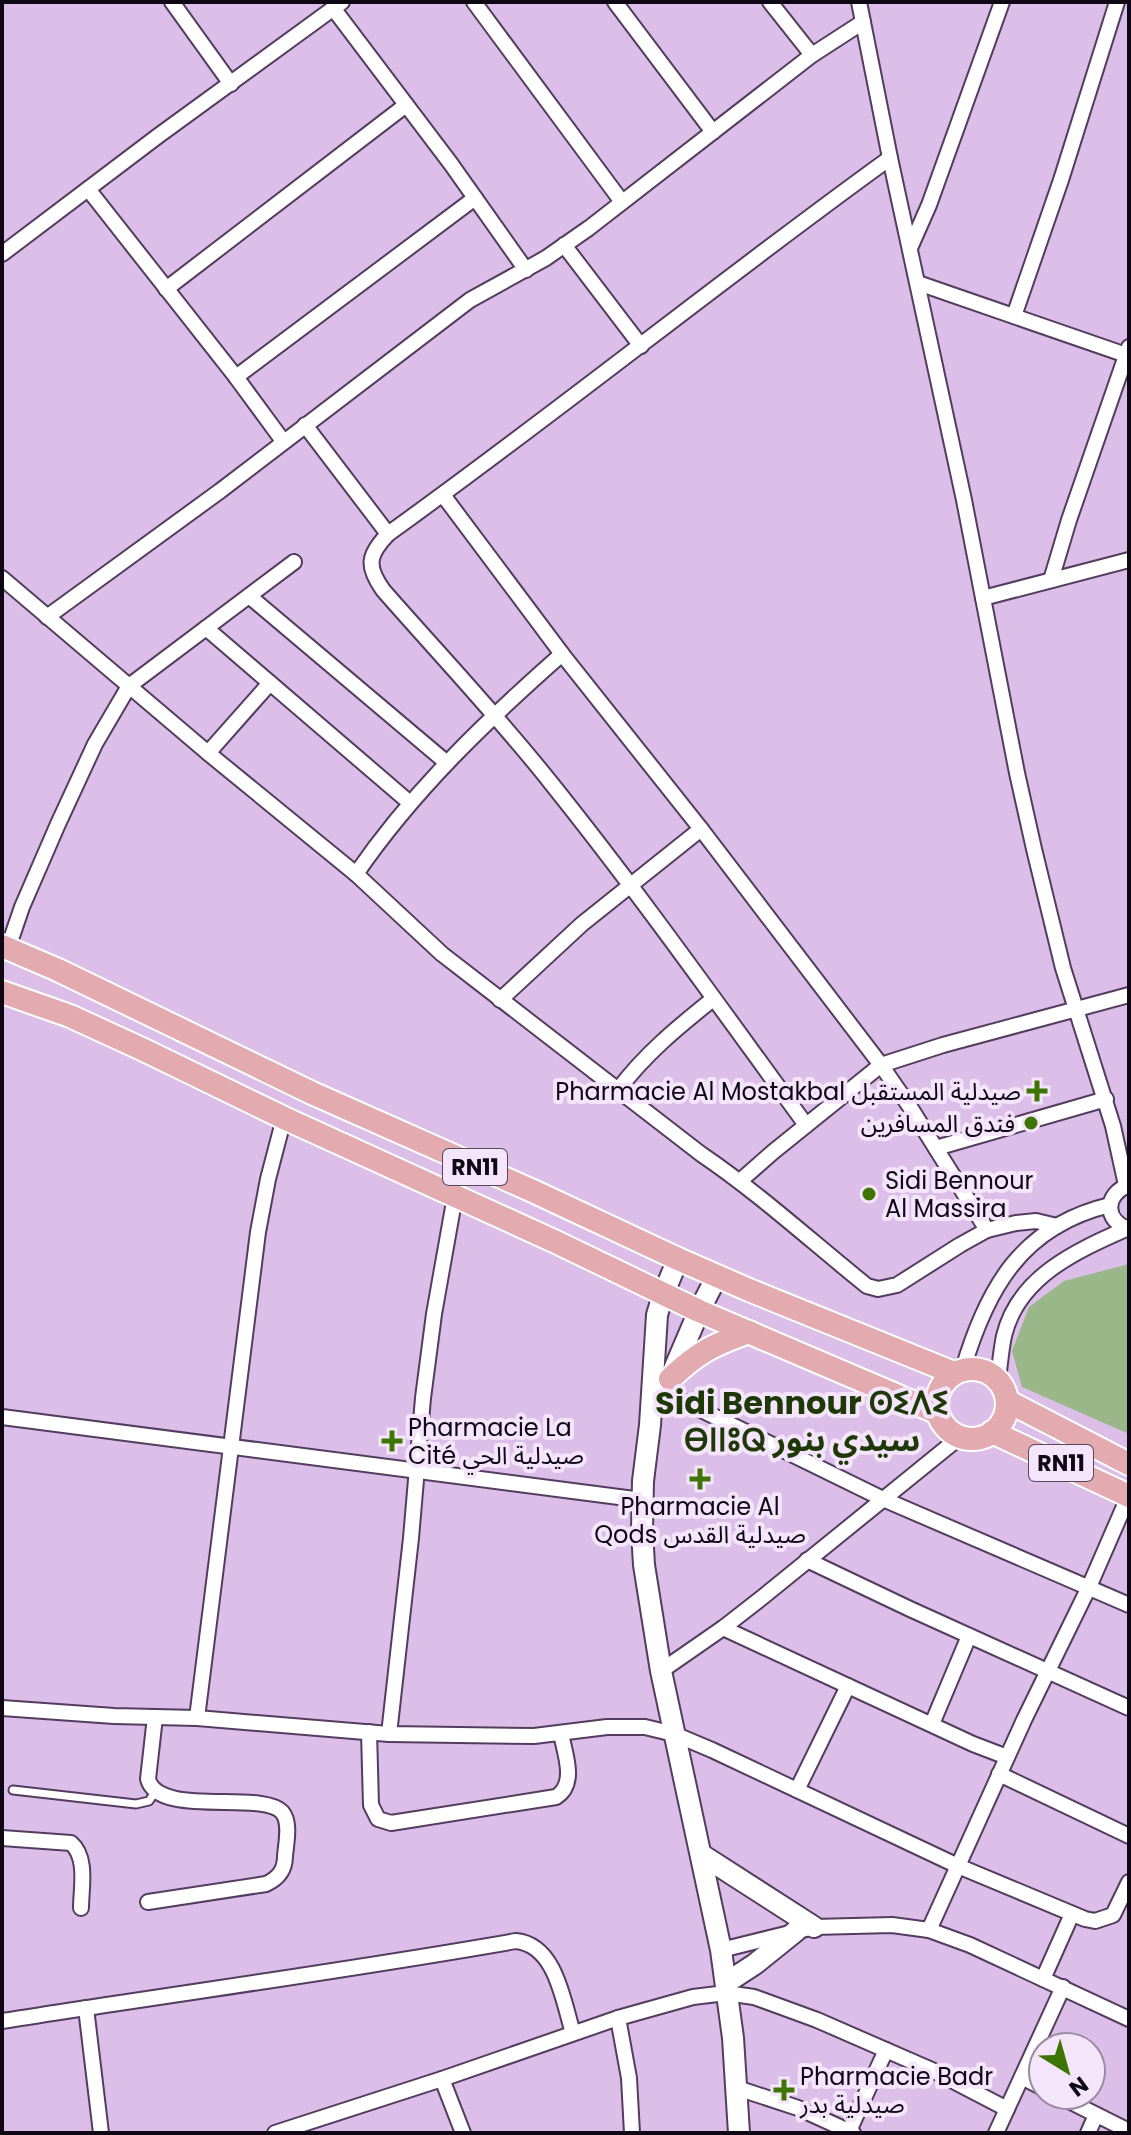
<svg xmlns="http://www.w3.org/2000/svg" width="1131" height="2135" viewBox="0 0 1131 2135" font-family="Poppins,'Noto Sans Arabic','Noto Sans Tifinagh',sans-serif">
	<rect width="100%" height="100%" fill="#dbbfe9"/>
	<!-- green -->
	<path fill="#99b788" d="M1129,1264V1434L1022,1387L1012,1351L1029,1307L1064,1281Z"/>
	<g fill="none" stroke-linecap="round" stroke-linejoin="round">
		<!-- lane casing -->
		<g stroke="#543c5f" stroke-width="11">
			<path id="lane" d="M13,1790L136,1804L149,1801L155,1792"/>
		</g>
		<!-- street casing -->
		<g stroke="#543c5f" stroke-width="18">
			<g id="street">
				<path d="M172,2L231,84"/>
				<path d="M474,2L622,202"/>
				<path d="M615,2L713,132"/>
				<path d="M770,2L812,55"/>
				<path d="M859,2L890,158L964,500L1017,773L1034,849L1063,968L1113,1126L1126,1185"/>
				<path d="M333,8L451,164L526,270"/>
				<path d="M88,189L236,377L283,441"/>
				<path d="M564,245L641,346"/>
				<path d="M910,248L929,205L1002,2"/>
				<path d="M2,254L158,136L342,2"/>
				<path d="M918,283L1129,356"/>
				<path d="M166,289L406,105"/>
				<path d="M1014,316L1061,180L1117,2"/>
				<path d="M236,377L475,198"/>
				<path d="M305,425L388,534"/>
				<path d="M443,495L562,654L701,829L881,1065L910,1107L987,1230"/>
				<path d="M2,578L208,753L356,874L442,954L701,1154C760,1194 812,1242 867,1286L878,1289L897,1285L960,1245L987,1230L1016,1223L1036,1221L1057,1226"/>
				<path d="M1051,580L1069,520L1129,347"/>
				<path d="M249,596L447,763"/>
				<path d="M983,598L1129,560"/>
				<path d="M47,617L220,491L470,300L546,258L589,228L812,55L863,22"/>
				<path d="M206,628L410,803"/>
				<path d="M208,753L270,683"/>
				<path d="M356,874C413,791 486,721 562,654"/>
				<path d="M8,948L22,907L58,824L95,744L129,686L294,562"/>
				<path d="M500,1000L582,924L701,829"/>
				<path d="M618,1090C645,1054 678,1027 713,999"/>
				<path d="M806,1125C722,1010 640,894 551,783C498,716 439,654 383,590C366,566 368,555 388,534C558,412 721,280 890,158"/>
				<path d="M936,1148L1106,1099"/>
				<path d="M740,1181L773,1152L881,1065L943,1045L1129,995"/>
				<path d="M1129,1185C1104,1194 1104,1221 1129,1229"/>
				<path d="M963,1369C987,1288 1022,1226 1110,1205"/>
				<path d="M998,1379C1000,1365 1001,1350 1004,1336C1018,1277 1076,1251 1126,1229"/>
				<path d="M652,1388L691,1405L883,1499L1129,1605"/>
				<path d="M2,1417L642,1500"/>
				<path d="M807,1560L910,1609L1129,1708"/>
				<path d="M723,1628L973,1744L1007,1757"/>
				<path d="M661,1671L723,1628L764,1596L960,1437"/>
				<path d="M2,1708L114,1716L197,1718L389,1734L534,1736L607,1727H645L674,1734L712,1750L958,1866L1085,1919L1095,1921L1113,1915L1129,1882"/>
				<path d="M197,1718L258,1232L268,1179L284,1118"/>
				<path d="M932,1724L969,1636"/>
				<path d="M369,1732L371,1805L378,1819L391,1823L556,1797C577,1784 565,1754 561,1734"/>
				<path d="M389,1734L411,1538L423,1398L434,1314L455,1196"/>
				<path d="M999,1774L1129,1836"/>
				<path d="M797,1790L848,1686"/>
				<path d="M2,1838L71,1843C88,1858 81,1888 81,1908"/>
				<path d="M148,1902L266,1884C279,1878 285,1870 285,1856C286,1844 291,1822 282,1812C262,1790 158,1818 148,1779L155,1717"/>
				<path d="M929,1930L1024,1720L1089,1587L1129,1495"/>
				<path d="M721,1950L814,1927L892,1925L929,1930L970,1945L1129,2019"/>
				<path d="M1043,1979L1072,1914"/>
				<path d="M86,2008L101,2133"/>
				<path d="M618,2018L629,2078L632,2133"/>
				<path d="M2,2021C173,1994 345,1971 516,1941C556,1945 563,2001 573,2033"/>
				<path d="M1022,2077L1043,2088"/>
				<path d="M442,2079L463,2133"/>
				<path d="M737,2088L798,2108L853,2133"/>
				<path d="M1057,2095L1129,2131"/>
				<path d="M849,2131L886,2050"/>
				<path d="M275,2133L442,2079L618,2018L693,1997L726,1993L754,1997L817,2020L934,2071L1007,2109"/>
				<path d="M996,2133L1063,1987"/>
				<path d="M1088,2133L1096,2115"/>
			</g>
		</g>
		<!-- secondary casing -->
		<g stroke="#543c5f" stroke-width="24">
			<g id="secondary">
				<path d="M678,1259L663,1295L657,1315L650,1425L643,1481L642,1531L644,1565L661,1671L721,1950L733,2038L739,2133"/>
				<path d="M669,1381L699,1311L717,1276"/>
				<path d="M702,1855L814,1927"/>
				<path d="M726,1983L755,1964L796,1931"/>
			</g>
		</g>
		<!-- primary casing -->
		<g stroke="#fff" stroke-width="26">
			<g id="primary">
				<path d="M2,946L58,970L312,1093L535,1192L678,1259L749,1290L954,1373"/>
				<path d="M2,992L70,1016L144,1050L284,1118L556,1242L699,1311L938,1413"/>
				<circle cx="972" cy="1404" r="35"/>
				<path d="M670,1379C698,1352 713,1345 749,1332"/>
				<path d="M1007,1401L1129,1464"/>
				<path d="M992,1432L1129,1496"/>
			</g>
		</g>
		<!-- lane -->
		<use href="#lane" stroke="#fff" stroke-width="7"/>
		<!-- street -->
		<use href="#street" stroke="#fff" stroke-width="14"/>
		<!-- secondary -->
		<use href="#secondary" stroke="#fff" stroke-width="20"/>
		<!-- primary -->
		<use href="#primary" stroke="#e3aab0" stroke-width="22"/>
	</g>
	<!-- markers -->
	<g fill="#3e7401" stroke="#f4e5fb" stroke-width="3">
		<path d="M1033 1079h8v8h8v8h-8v8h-8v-8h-8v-8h8z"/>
		<circle cx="1031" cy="1123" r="8"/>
		<circle cx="869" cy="1194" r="8"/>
		<path d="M388 1429h8v8h8v8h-8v8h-8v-8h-8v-8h8z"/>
		<path d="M696 1467h8v8h8v8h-8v8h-8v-8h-8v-8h8z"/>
		<path d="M780 2078h8v8h8v8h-8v8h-8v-8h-8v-8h8z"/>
	</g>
	<g text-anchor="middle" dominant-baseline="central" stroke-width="8" stroke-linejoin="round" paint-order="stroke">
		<!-- shield labels -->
		<g fill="#f4e5fb" stroke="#544a5a" stroke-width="2">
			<rect x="443" y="1149" width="64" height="36" rx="6"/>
			<rect x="1029" y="1445" width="64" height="36" rx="6"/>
		</g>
		<g font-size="22" font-weight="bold" fill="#100715">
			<text x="475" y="1167">RN11</text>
			<text x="1061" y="1463">RN11</text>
		</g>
		<!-- poi labels -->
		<g font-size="24" fill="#100715" stroke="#f4e5fb" text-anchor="start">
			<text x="1021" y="1091" text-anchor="end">Pharmacie Al Mostakbal صيدلية المستقبل</text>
			<text x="1015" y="1123" text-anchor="end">فندق المسافرين</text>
			<text x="885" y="1180">Sidi Bennour<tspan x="885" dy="28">Al Massira</tspan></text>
			<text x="408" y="1427">Pharmacie La<tspan x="408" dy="28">Cité صيدلية الحي</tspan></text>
			<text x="700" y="1506" text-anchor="middle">Pharmacie Al<tspan x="700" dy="28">Qods صيدلية القدس</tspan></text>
			<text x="800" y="2076">Pharmacie Badr<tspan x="800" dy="28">صيدلية بدر</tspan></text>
		</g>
		<!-- district labels -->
		<g font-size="32" font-weight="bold" fill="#1e3807" stroke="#f4e5fb">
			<text x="802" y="1402">Sidi Bennour ⵙⵉⴷⵉ<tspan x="802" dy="37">ⴱⵏⵏⵓⵕ سيدي بنور</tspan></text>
		</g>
	</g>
	<!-- border -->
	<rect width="1131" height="2135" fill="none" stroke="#100715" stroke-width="8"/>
	<!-- north arrow -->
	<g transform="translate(1067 2071) rotate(143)"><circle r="38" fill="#f4e5fb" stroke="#998c9f" stroke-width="2"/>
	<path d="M0-6L14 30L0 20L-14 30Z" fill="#3e7401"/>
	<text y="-12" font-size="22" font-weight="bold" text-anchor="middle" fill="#100715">N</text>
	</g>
</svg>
